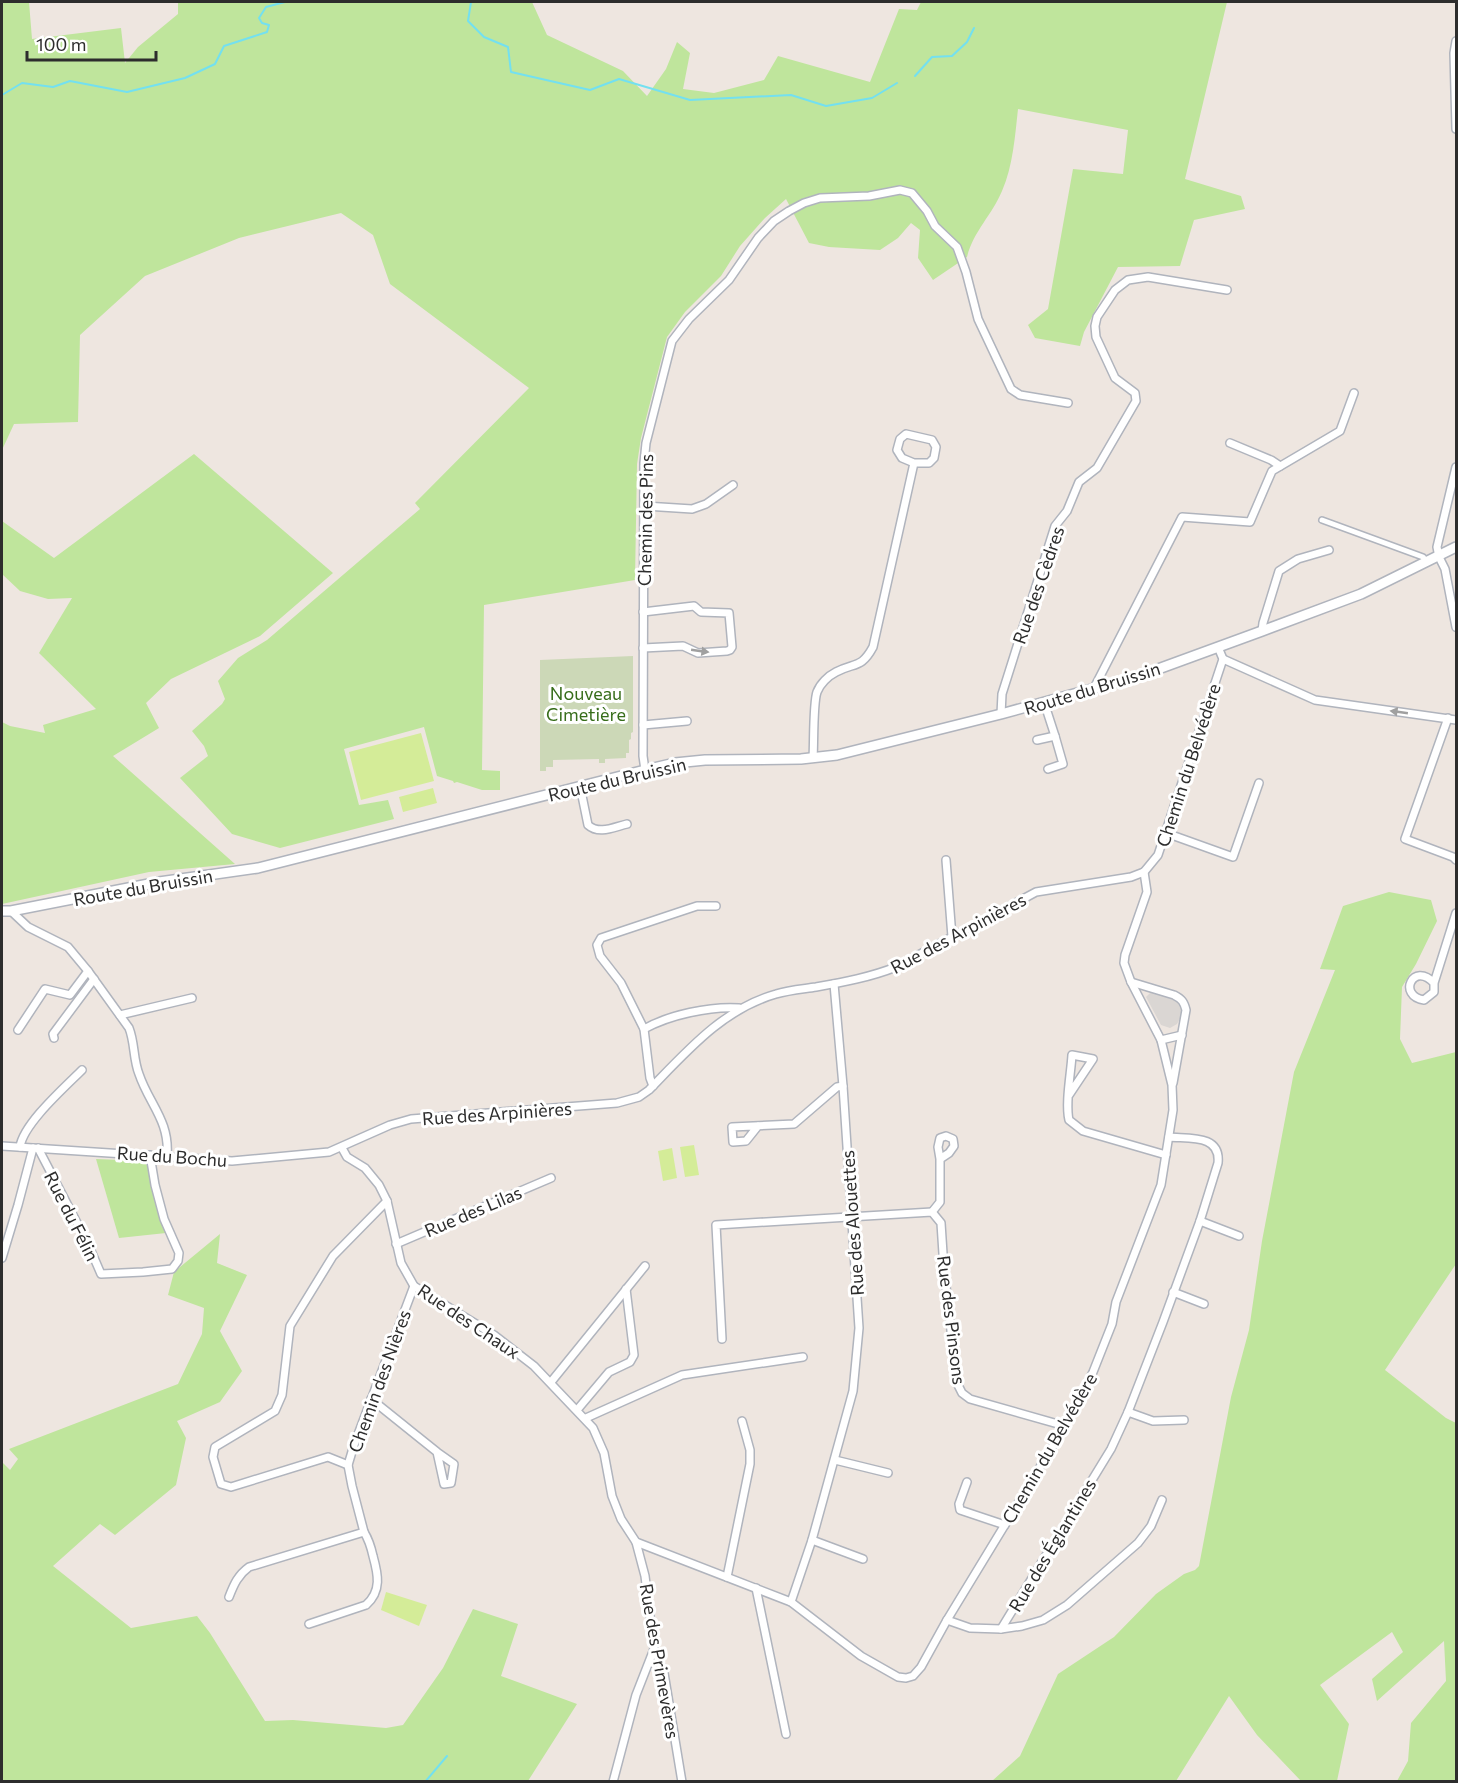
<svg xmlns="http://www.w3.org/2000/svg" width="1458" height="1783" viewBox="0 0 1458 1783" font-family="Commissioner,sans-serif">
	<rect width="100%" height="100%" fill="#eee6e0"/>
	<!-- green -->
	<g fill="#bfe59c">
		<path d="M2,2H29L32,39L121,28L125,63L138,47L178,14V2H532L547,35L623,71L647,96L666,69L677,42L690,53L683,89L714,93L764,80L778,56L870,82L899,9L917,10L921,2H1227L1185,179L1241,196L1245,209L1194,220L1180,266L1118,267L1084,332L1080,346L1035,338L1028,325L1048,309L1073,169L1123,174L1128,130L1018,109C1015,136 1013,166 1002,191C992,215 973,232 967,257L933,280L918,258L920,230L911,223L898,238L880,250L829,247L809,243L786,199L765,218L740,246L721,276L685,312L667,337L641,438L637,464L635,580L484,605L482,770L500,771V790H482L457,782L454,783L453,781L437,776L424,727L344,749L359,805L388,800L394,819L280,848L232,834L180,778L208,756L204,746L192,731L222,704L225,699L218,681L238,658L267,640L420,509L415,503L529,388L390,284L373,235L341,213L239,238L145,276L80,335L78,422L14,424L2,450Z"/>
		<path d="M194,454L333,573L260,636L171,679L146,703L159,728L113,756L235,864L149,872L2,904V722L10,726L45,733L43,725L96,709L39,653L72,598L48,599L20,591L2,574V521L54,558Z"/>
		<path d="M1389,892L1431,900L1437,921L1416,964L1402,987L1400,1039L1412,1063L1456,1052V1264L1385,1370L1446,1418L1456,1423V1781H1397L1408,1761L1411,1723L1446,1681L1444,1641L1377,1701L1372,1679L1403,1652L1392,1632L1320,1685L1349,1724L1337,1781H1301L1257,1735L1229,1696L1176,1781H992L1020,1756L1058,1674L1114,1637L1156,1594L1184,1574L1195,1570L1199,1566L1231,1397L1249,1330L1262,1241L1294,1072L1335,970L1320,969L1343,906Z"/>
		<path d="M96,1159L144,1161L148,1167L166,1233L119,1238Z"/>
		<path d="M220,1234L217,1263L247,1275L220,1331L242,1371L220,1402L177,1421L186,1438L176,1485L115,1535L100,1524L53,1566L131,1628L197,1616L210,1633L265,1721L293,1720L386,1728L403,1725L443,1668L473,1609L518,1624L501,1676L577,1704L528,1781H2V1462L10,1470L18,1459L9,1449L178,1384L202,1334L204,1308L168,1295L174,1272Z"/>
	</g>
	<!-- cemetery -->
	<path fill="#ccd8b7" d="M633,656V732L631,733V739L629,740V753H626V758L605,759V763H599V759L553,760V767H546V771H540V660Z"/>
	<!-- pitch -->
	<g fill="#d4ec98">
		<path d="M421,733L434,781L361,800L349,752Z"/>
		<path d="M433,788L437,803L403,812L399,797Z"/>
		<path d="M694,1145L699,1175L685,1177L680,1147Z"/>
		<path d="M672,1148L677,1178L663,1181L658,1151Z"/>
		<path d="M386,1592L427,1605L419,1626L381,1610Z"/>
	</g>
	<!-- plaza -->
	<path fill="#dad6d3" d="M1151,992L1177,1001L1181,1007V1017L1177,1024L1170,1028L1161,1025L1146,997Z"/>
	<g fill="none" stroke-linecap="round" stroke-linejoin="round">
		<!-- stream -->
		<g stroke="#73e0f0" stroke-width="2">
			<path d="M471,2L468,21L484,37L508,47L511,72L590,90L619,79L690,100L791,95L826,106L872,98L897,83"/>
			<path d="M915,76L932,57L952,56L967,42L974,28"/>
			<path d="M2,95L22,83L53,87L70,81L127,92L185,78L215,64L224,46L267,32L269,25L262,23L259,18L266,7L285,2"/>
			<path d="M425,1782L447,1756"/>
		</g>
		<!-- pedestrian casing -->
		<g stroke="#b0b4bd" stroke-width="8">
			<path id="pedestrian" d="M1322,520L1423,557L1427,563"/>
		</g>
		<!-- minor casing -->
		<g stroke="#b0b4bd" stroke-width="10">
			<g id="minor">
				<path d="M1456,41L1454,53L1456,129"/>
				<path d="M1230,443L1271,460L1280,466"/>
				<path d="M1456,467L1437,547L1439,557L1445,569L1456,627"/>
				<path d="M645,506L692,509L706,504L733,485"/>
				<path d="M1262,631L1263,623L1279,571L1298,559L1329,550"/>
				<path d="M643,648L683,646L698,653L727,651L730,650L732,647L729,613L701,612L694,606L643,612"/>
				<path d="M1223,659L1315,700L1456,720"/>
				<path d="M1094,688L1182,517L1250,522L1272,471L1340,431L1354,393"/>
				<path d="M1001,714L1002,694L1055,526L1067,511L1079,482L1097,468L1136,401L1135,393L1115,378L1096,337L1095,326L1097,317L1115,290L1128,280L1148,277L1227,290"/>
				<path d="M1448,718L1405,839L1453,857L1456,860"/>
				<path d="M643,725L687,721"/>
				<path d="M1037,740L1055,736L1044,702"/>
				<path d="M813,758C814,744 813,703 817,692C820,684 828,676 836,672C855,662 861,669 873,647L914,463L902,458L897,450L900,439L906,434L932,440L936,447L934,458L929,463H914"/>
				<path d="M1048,769L1063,764L1055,736"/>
				<path d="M645,770L643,756L644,463L646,443L672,341L689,319L729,280L758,238L774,221L789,211L804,203L820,198L869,196L900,190L912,193L927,211L935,226L957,247L966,272L978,319L1011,389L1020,395L1068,403"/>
				<path d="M580,786L588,825C599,835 614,827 627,824"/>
				<path d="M1166,833L1233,857L1259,783"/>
				<path d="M946,860L952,937"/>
				<path d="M11,911L28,927L68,947L88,971L129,1028C135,1043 133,1059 139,1074C149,1104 170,1121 167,1156"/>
				<path d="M1131,982L1174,995C1182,999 1184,1002 1186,1010L1173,1083"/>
				<path d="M1434,983C1413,961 1397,996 1424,1000L1434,992V983L1456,913"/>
				<path d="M120,1015L192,998"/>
				<path d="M644,1029L621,983L600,956L597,945L601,938L697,906H716"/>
				<path d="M18,1030L45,989L70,995L88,971"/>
				<path d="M54,1038L53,1034L94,979"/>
				<path d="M1161,1040L1182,1035"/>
				<path d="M653,1086L650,1078L644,1029C669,1015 710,1006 739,1008"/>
				<path d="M1069,1095L1093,1059L1072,1055C1071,1073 1065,1103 1069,1120L1083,1131L1166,1155"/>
				<path d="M758,1126L746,1141L733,1142L732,1127L794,1124L837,1087L843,1086"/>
				<path d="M2,1146L232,1161L329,1152L390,1125L411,1119L617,1103L639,1097L649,1090C687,1051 723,1009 776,994C789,990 803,989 816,987C844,982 871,977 896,967L1036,892L1131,877L1144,872L1158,855L1223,659L1218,647"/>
				<path d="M20,1147C23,1124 65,1087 82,1070"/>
				<path d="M38,1148L88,1244L101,1274L143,1272L172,1269L178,1261L179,1253L164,1219L155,1185L150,1155"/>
				<path d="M342,1148L347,1157L365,1168L379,1185L387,1201L401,1263L414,1286L494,1335L534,1366L593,1428L604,1453L612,1496L621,1519L636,1542L791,1602L861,1656L898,1677L906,1678L913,1676L921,1667L947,1620L1065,1426L1093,1372L1112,1324L1116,1302L1161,1185L1173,1110L1172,1085L1161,1040L1131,982L1124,963L1125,955L1147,892L1144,872"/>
				<path d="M932,1212L940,1202V1159L949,1153L954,1146L953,1139L946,1136L940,1138L938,1147L940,1159"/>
				<path d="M1200,1221L1239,1236"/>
				<path d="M396,1244L551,1178"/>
				<path d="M2,1258L18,1205L33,1148"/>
				<path d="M1173,1292L1204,1304"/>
				<path d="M722,1339L716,1225L932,1212L941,1223L944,1269L957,1383L962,1393L970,1399L1065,1426"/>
				<path d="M551,1382L645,1266"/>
				<path d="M371,1399L437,1452L444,1484L451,1483L454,1464L437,1452"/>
				<path d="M577,1410L609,1372L630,1362L634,1355L626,1289"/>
				<path d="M1128,1412L1153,1421L1184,1420"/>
				<path d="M586,1418L682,1375L803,1357"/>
				<path d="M835,1460L888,1473"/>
				<path d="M348,1465L328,1457L231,1487L221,1484L213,1457L215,1447L275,1411L282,1395L290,1326L333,1256L387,1201"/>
				<path d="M967,1482L959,1504L960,1510L1005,1525"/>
				<path d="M812,1540L863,1559"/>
				<path d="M636,1542L645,1576L654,1649L664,1673L682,1782"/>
				<path d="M727,1577L750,1464V1450L742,1421"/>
				<path d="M756,1588L786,1734"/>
				<path d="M229,1597C234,1584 238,1575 249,1567L364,1532L352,1486L348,1465L354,1445L414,1286"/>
				<path d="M791,1602L812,1540L853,1391L859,1328L843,1086L834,984"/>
				<path d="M947,1620L970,1628L1001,1629L1111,1449L1128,1412L1163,1322L1200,1221L1218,1163C1221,1134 1189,1139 1169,1137"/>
				<path d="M309,1624L366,1605C382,1591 378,1574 373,1556C371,1547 369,1540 364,1532"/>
				<path d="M1001,1629L1022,1626L1043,1620L1067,1605L1138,1543L1151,1526L1162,1500"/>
				<path d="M613,1782L636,1695L654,1649"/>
			</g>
		</g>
		<!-- tertiary casing -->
		<g stroke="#b0b4bd" stroke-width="12">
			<path id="tertiary" d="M2,911H11L159,882L258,868L645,770L675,763L705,760L801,759L837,755L1001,714L1139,676L1262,631L1361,594L1456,547"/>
		</g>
		<!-- pedestrian -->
		<use href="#pedestrian" stroke="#fff" stroke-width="5"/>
		<!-- minor -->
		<use href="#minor" stroke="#fff" stroke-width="7"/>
		<!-- tertiary -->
		<use href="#tertiary" stroke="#fff" stroke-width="9"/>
	</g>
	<!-- one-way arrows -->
	<defs><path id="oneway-solid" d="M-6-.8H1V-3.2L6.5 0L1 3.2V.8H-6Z" transform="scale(1.5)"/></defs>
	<g fill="#a0a0a0">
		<use href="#oneway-solid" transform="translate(700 651) rotate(8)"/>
		<use href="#oneway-solid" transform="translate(1399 712) rotate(-172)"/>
	</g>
	<g text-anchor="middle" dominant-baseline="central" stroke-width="6" stroke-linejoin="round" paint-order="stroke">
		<!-- street labels -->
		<g font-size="18" fill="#2d2d2d" stroke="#fff">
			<text transform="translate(645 520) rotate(-89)">Chemin des Pins</text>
			<text transform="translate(1038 585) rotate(-71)">Rue des Cèdres</text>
			<text transform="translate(1092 688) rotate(-17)">Route du Bruissin</text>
			<text transform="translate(1188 765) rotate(-72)">Chemin du Belvédère</text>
			<text transform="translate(617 779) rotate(-13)">Route du Bruissin</text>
			<text transform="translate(143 887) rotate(-10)">Route du Bruissin</text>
			<text transform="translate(958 933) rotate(-28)">Rue des Arpinières</text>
			<text transform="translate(497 1113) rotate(-4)">Rue des Arpinières</text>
			<text transform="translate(172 1156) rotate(4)">Rue du Bochu</text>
			<text transform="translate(473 1211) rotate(-23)">Rue des Lilas</text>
			<text transform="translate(72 1216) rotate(63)">Rue du Félin</text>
			<text transform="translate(852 1223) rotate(-94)">Rue des Alouettes</text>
			<text transform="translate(952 1320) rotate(83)">Rue des Pinsons</text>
			<text transform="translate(469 1321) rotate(34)">Rue des Chaux</text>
			<text transform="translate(379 1381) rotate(-70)">Chemin des Nières</text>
			<text transform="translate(1049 1448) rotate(-60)">Chemin du Belvédère</text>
			<text transform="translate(1052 1545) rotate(-59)">Rue des Églantines</text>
			<text transform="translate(660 1661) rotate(80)">Rue des Primevères</text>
		</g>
		<!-- park labels -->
		<g font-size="18" fill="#376d1a" stroke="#fff">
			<text x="586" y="693">Nouveau<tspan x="586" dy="21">Cimetière</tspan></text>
		</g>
	</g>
	<!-- border -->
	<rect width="1458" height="1783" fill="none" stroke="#2d2d2d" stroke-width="6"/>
	<!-- scale -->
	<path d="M27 51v9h129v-9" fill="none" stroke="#2d2d2d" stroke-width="3"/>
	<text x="36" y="51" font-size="18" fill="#2d2d2d" stroke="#ffffff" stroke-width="4.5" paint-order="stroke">100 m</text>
</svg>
